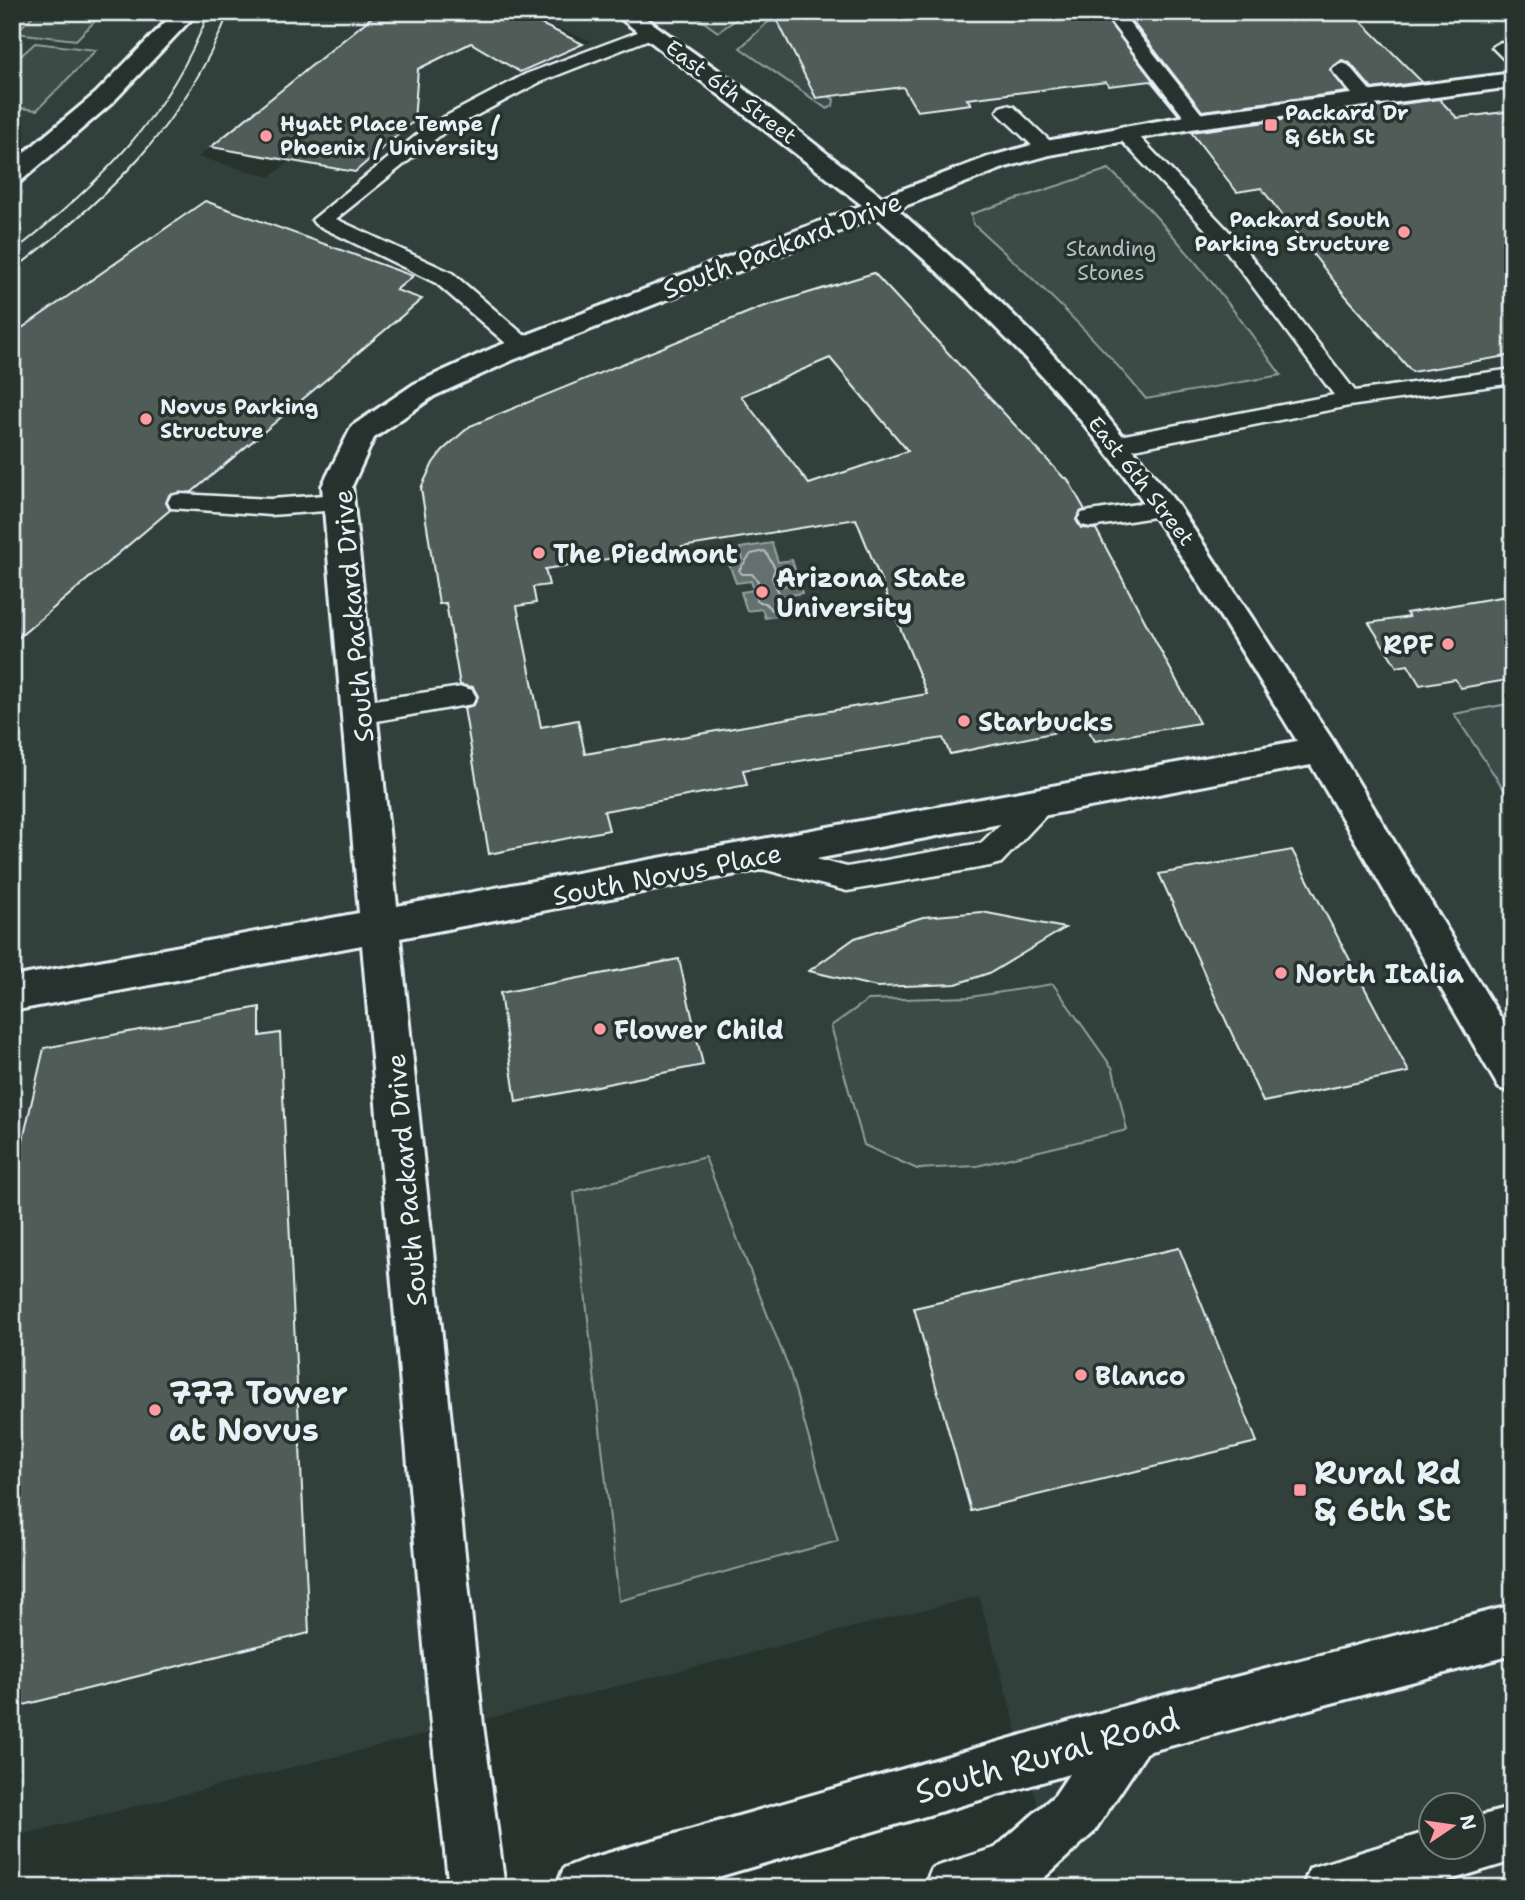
<svg xmlns="http://www.w3.org/2000/svg" width="1525" height="1900" viewBox="0 0 1525 1900" font-family="'Shantell Sans',sans-serif">
	<rect width="100%" height="100%" fill="#26332d"/>
	<filter id="ink" filterUnits="userSpaceOnUse"><feTurbulence type="fractalNoise" baseFrequency=".0143" numOctaves="2"/><feDisplacementMap in="SourceGraphic" scale="14" xChannelSelector="R" yChannelSelector="G"/><feConvolveMatrix kernelMatrix="1 2 1 2 8 2 1 2 1" color-interpolation-filters="sRGB"/></filter>
	<g filter="url(#ink)">
		<!-- built -->
		<path fill="#333f3a" fill-rule="evenodd" d="M12,12H378L198,157L270,177L386,84L416,91L418,69L467,45L479,47L520,72L591,41L515,12H1513V1888H1061L979,1596L12,1837V1708L280,1033L260,1036V1007L45,1048L12,1188ZM1430,1806H1472V1848H1430Z"/>
		<!-- green -->
		<g fill="#3e4b47" stroke="#939ea0" stroke-width="2">
			<path d="M37,12H104L76,40L15,33Z"/>
			<path d="M690,12H747L718,32Z"/>
			<path d="M774,21L788,27L821,93L834,99L833,106L827,109L740,48L768,22Z"/>
			<path d="M35,43L96,50L37,110L12,107V64Z"/>
			<path d="M1109,169C1176,232 1228,301 1281,375L1146,399C1094,335 1034,279 973,224L971,214Z"/>
			<path d="M1513,703V803L1454,714Z"/>
			<path d="M1053,984L1113,1069L1127,1130L977,1166L917,1169L864,1145L831,1026L868,1000L970,997Z"/>
			<path d="M705,1157L789,1369L838,1541L619,1601L574,1192Z"/>
		</g>
		<!-- water -->
		<path fill="#636f6d" stroke="#98a3a5" stroke-width="2" d="M772,543L778,562L792,560L796,573L779,576L782,586L799,583L802,593L786,596L791,614L765,618L762,609L747,611L741,592L754,590L751,581L736,583L728,561L743,559L740,548Z"/>
		<g fill="none" stroke-linecap="round" stroke-linejoin="round">
			<!-- shore -->
			<path stroke="#b3bdc0" stroke-width="2" d="M765,551L775,568L772,578L779,593L778,609L772,610L765,603L756,601L758,581L752,574H742L739,570L751,554Z"/>
		</g>
		<!-- building -->
		<g fill="#505c59" stroke="#e8f1f8" stroke-width="2" fill-rule="evenodd">
			<path d="M378,12H532L524,16L583,44L520,72L471,43L418,69L414,121L355,172L211,147Z"/>
			<path d="M842,12H1101L1179,115L1151,81L1109,86L1106,82L967,99L971,104L917,111L903,87L816,98L777,20Z"/>
			<path d="M1125,12H1352L1422,82L1372,89L1350,63L1342,60L1330,70L1347,92L1202,111Z"/>
			<path d="M1439,99L1457,118L1513,111V355L1412,372L1345,295L1261,188L1237,192L1191,132Z"/>
			<path d="M205,201L413,276L396,290L422,299L192,492L169,495L166,503L170,510L12,643V335Z"/>
			<path d="M874,273L1064,478H1067L1085,510L1080,512L1076,520L1081,528L1096,529L1199,723L1095,741L1086,726L950,754L943,738L743,770L747,785L604,811L609,830L489,854L464,708L474,705L478,696L473,687L460,685L446,603L439,604L421,488L433,463L443,450L470,426L759,308ZM830,358L908,451L809,484L741,396ZM856,519L927,694L585,754L578,720L541,727L517,606L536,603L533,587L549,585L545,569Z"/>
			<path d="M1513,595V679L1461,688L1455,679L1420,685L1408,665L1397,667L1369,623L1409,617L1406,613Z"/>
			<path d="M1292,850L1409,1072L1263,1102L1159,874Z"/>
			<path d="M982,912L1065,928L992,972L956,984L877,987L809,971L855,938L923,917Z"/>
			<path d="M679,959L703,1065L516,1102L500,993Z"/>
			<path d="M260,1007V1036L280,1033L309,1633L12,1708V1188L44,1048Z"/>
			<path d="M1179,1248L1257,1442L971,1511L914,1308Z"/>
		</g>
		<g fill="none" stroke-linecap="round" stroke-linejoin="round">
			<!-- service casing -->
			<g stroke="#e8f1f8" stroke-width="5">
				<g id="service">
					<path d="M1103,12H1121L1204,117L1207,121L1204,125H1190Z"/>
					<path d="M651,27L657,28L660,32L657,36L540,82L443,133L336,219L452,273L531,341L534,346L531,351H515L436,283L315,224L312,220L429,125L526,74Z"/>
					<path d="M1501,42L1513,48V63L1507,62L1492,47Z"/>
					<path d="M1341,63L1348,65L1374,95L1376,99L1374,103H1360L1334,73L1332,69Z"/>
					<path d="M1007,105L1014,107L1053,144L1056,148L1053,152H1039L1000,115L997,111L1000,107Z"/>
					<path d="M1124,126L1131,128L1241,244L1355,391L1513,369V383L1349,406L1114,453L1106,450L1102,445L1106,440L1114,437L1334,395L1227,252L1117,136L1114,132L1117,128Z"/>
					<path d="M180,494L270,499L339,494L348,496L351,502L348,508L339,510L270,515L171,508L168,502L171,496Z"/>
					<path d="M1164,500L1173,502L1176,508L1173,514L1091,527L1082,525L1078,519L1082,513L1091,511Z"/>
					<path d="M462,687L472,690L476,697L472,704L360,724L350,720L346,713L350,706L360,702Z"/>
					<path d="M1039,792L1049,796L1054,804L1049,812L1001,863L990,866L847,891L747,865L743,856L747,847L758,844L847,867L981,843L1029,796Z"/>
				</g>
			</g>
			<!-- minor casing -->
			<g stroke="#e8f1f8" stroke-width="6">
				<path id="minor" d="M612,12H637L754,96L882,197L988,157L1046,141L1197,114L1513,73V87L1197,128L1049,155L1006,167L897,209L988,290L1042,343L1093,399L1177,504L1333,741L1513,1038V1093L1499,1088L1311,765L400,938L483,1725L505,1888H449L431,1725L362,945L12,1011V977L359,913L322,486L352,426L414,384L493,348L862,205ZM876,217C946,277 1013,341 1073,411C1159,512 1228,628 1297,741L397,906L352,486L374,438L434,396L513,360Z"/>
			</g>
			<!-- tertiary casing -->
			<g stroke="#e8f1f8" stroke-width="6">
				<path id="tertiary" d="M175,12H198L112,103L21,181L12,183V163L96,93Z"/>
			</g>
			<!-- primary casing -->
			<g stroke="#e8f1f8" stroke-width="6">
				<g id="primary">
					<path d="M1513,1605V1655L1147,1752L1093,1833L1033,1888H924L932,1868L995,1848L1055,1795L1069,1774L680,1888H556L564,1868L584,1860L1131,1704Z"/>
					<path d="M1513,1807V1861L1424,1888H1302L1310,1868L1430,1831V1848H1472V1818Z"/>
				</g>
			</g>
			<!-- service -->
			<use href="#service" fill="#26332d" fill-rule="evenodd"/>
			<!-- minor -->
			<use href="#minor" fill="#26332d" fill-rule="evenodd"/>
			<!-- tertiary -->
			<use href="#tertiary" fill="#26332d" fill-rule="evenodd"/>
			<!-- primary -->
			<use href="#primary" fill="#26332d" fill-rule="evenodd"/>
			<!-- tram -->
			<g stroke="#e8f1f8" stroke-width="2">
				<path d="M12,253C99,184 168,118 209,12"/>
				<path d="M12,271C110,196 182,129 229,12"/>
			</g>
		</g>
	</g>
	<!-- markers -->
	<g fill="#ff9aa2" stroke="#26332d" stroke-width="2.5">
		<rect x="1264" y="118" width="14" height="14" rx="3.5"/>
		<circle cx="266" cy="136" r="7"/>
		<circle cx="1404" cy="232" r="7"/>
		<circle cx="146" cy="419" r="7"/>
		<circle cx="539" cy="553" r="7"/>
		<circle cx="762" cy="592" r="7"/>
		<circle cx="1448" cy="644" r="7"/>
		<circle cx="964" cy="721" r="7"/>
		<circle cx="1281" cy="973" r="7"/>
		<circle cx="600" cy="1029" r="7"/>
		<circle cx="1081" cy="1375" r="7"/>
		<circle cx="155" cy="1410" r="7"/>
		<rect x="1293" y="1483" width="14" height="14" rx="3.5"/>
	</g>
	<g text-anchor="middle" dominant-baseline="central" stroke-width="7" stroke-linejoin="round" paint-order="stroke">
		<!-- far-street labels -->
		<g font-size="21" fill="#e8f1f8" stroke="#26332d">
			<text transform="translate(731 92) rotate(37)">East 6th Street</text>
			<text transform="translate(1141 481) rotate(52)">East 6th Street</text>
		</g>
		<!-- far-poi labels -->
		<g font-size="21" font-weight="bold" fill="#e8f1f8" stroke="#26332d" text-anchor="start">
			<text x="1285" y="113">Packard Dr<tspan x="1285" dy="24">&amp; 6th St</tspan></text>
			<text x="280" y="124">Hyatt Place Tempe /<tspan x="280" dy="24">Phoenix / University</tspan></text>
			<text x="1390" y="220" text-anchor="end">Packard South<tspan x="1390" dy="24">Parking Structure</tspan></text>
			<text x="160" y="407">Novus Parking<tspan x="160" dy="24">Structure</tspan></text>
		</g>
		<!-- far-park labels -->
		<g font-size="21" fill="#b5bfc3" stroke="#26332d">
			<text x="1111" y="249">Standing<tspan x="1111" dy="24">Stones</tspan></text>
		</g>
		<!-- street labels -->
		<g font-size="26" fill="#e8f1f8" stroke="#26332d">
			<text transform="translate(782 245) rotate(-21)">South Packard Drive</text>
			<text transform="translate(353 616) rotate(-95)">South Packard Drive</text>
			<text transform="translate(667 874) rotate(-11)">South Novus Place</text>
			<text transform="translate(406 1180) rotate(-95)">South Packard Drive</text>
		</g>
		<!-- poi labels -->
		<g font-size="26" font-weight="bold" fill="#e8f1f8" stroke="#26332d" text-anchor="start">
			<text x="553" y="553">The Piedmont</text>
			<text x="776" y="577">Arizona State<tspan x="776" dy="30">University</tspan></text>
			<text x="1434" y="644" text-anchor="end">RPF</text>
			<text x="978" y="721">Starbucks</text>
			<text x="1295" y="973">North Italia</text>
			<text x="614" y="1029">Flower Child</text>
			<text x="1095" y="1375">Blanco</text>
		</g>
		<!-- near-poi labels -->
		<g font-size="32" font-weight="bold" fill="#e8f1f8" stroke="#26332d" text-anchor="start">
			<text x="169" y="1392">777 Tower<tspan x="169" dy="37">at Novus</tspan></text>
			<text x="1314" y="1472">Rural Rd<tspan x="1314" dy="37">&amp; 6th St</tspan></text>
		</g>
		<!-- near-street labels -->
		<g font-size="32" fill="#e8f1f8" stroke="#26332d">
			<text transform="translate(1047 1755) rotate(-16)">South Rural Road</text>
		</g>
	</g>
	<!-- margin -->
	<rect width="1525" height="1900" fill="none" stroke="#26332d" stroke-width="42"/>
	<rect x="21" y="21" width="1483" height="1858" fill="none" stroke="#e8f1f8" stroke-width="2.5" filter="url(#ink)"/>
	<!-- north arrow -->
	<g transform="translate(1452 1826) rotate(77)"><circle r="33" fill="#26332d" stroke="#747f7e" stroke-width="2"/>
	<path d="M0-5L12 26L0 18L-12 26Z" fill="#ff9aa2"/>
	<text y="-10" font-size="19" font-weight="bold" text-anchor="middle" fill="#e8f1f8">N</text>
	</g>
</svg>
